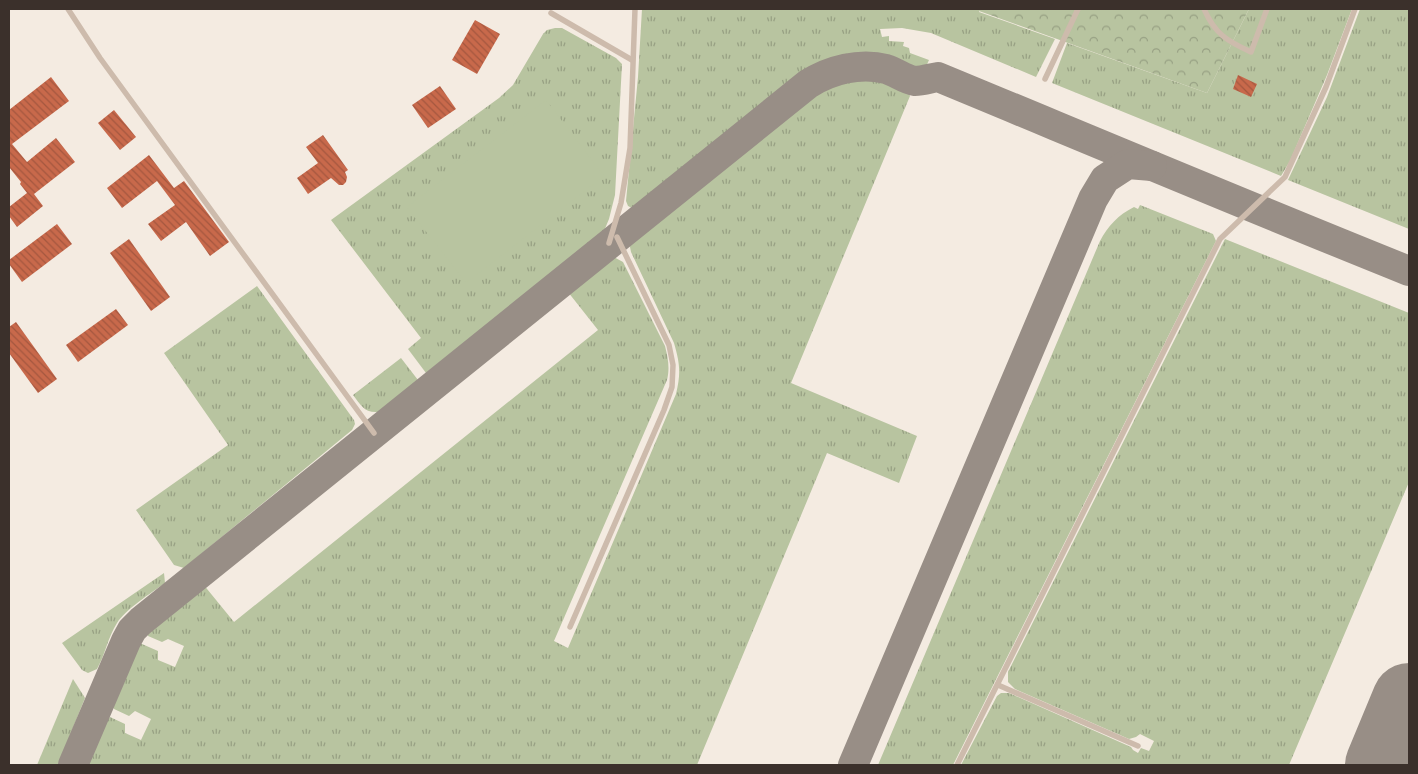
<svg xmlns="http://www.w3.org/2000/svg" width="1418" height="774" viewBox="0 0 1418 774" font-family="'Sofia Sans Condensed',sans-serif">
	<defs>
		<pattern id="grass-tufts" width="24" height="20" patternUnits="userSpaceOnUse" patternTransform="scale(1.25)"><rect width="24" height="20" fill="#b8c4a0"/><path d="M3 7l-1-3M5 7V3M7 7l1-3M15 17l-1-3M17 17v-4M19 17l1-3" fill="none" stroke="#97a083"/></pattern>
		<pattern id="forest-crowns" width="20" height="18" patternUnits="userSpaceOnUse" patternTransform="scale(1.25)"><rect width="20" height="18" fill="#b8c4a0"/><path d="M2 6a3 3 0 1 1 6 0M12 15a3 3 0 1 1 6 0" fill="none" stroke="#97a083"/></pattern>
		<pattern id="building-back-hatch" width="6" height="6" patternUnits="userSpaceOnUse" patternTransform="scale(1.25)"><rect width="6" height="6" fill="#c8694b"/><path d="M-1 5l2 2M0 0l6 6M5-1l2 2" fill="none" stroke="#a4573f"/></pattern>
	</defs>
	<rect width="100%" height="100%" fill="#f4ebe1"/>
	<!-- grass -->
	<g fill="url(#grass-tufts)">
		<path d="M642,9H980L979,12L1055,39L1036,77L931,33L902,28L880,29L882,37L889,36V41L904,42L903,46L909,48L910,53L929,60C926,66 925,73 918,74C908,76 897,67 888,65C859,58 831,65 806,79L701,163L697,158L634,209L628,206L626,201L638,77Z"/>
		<path d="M1249,9H1326L1330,10L1331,9H1352L1327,75L1290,161L1281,176L1052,83L1067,43L1207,93Z"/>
		<path d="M1360,9H1409V229L1288,180L1327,97Z"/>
		<path d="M555,28H562L616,58L622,64L615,195L609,219L604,231L426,373L408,349L421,338L331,220L499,98L513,85L543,34L547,30Z"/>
		<path d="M873,72C890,76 905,77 910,96L791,383L917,436L899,483L827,453L697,765H86L106,720L110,717L125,724V733L141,740L151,719L135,711L129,716L114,709L112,705L138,644H142L158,651V660L175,667L184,646L168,639L162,642L148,636V630L203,584L234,622L598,330L568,292L612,256L623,262L665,346C668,358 670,368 667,380L554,641L568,648L676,394C681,373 680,364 674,343L631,252L629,242L712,176L708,170L809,90C830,77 849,73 873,72Z"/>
		<path d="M1140,205L1213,234L1216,241L953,765H878L1100,241C1108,226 1118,215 1134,207L1138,209Z"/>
		<path d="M1225,239L1409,313V482L1289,765H961L997,696L1001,693H1009L1131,747L1133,750L1138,753L1141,748L1149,751L1154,741L1140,734L1136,737L1129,739L1015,689L1008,682V672Z"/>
		<path d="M257,286L354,420L355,424L352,430L184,568L174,565L136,510L228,445L164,353Z"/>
		<path d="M401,358L418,380L378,412C364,413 361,405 353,395Z"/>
		<path d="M164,573L165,583C151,593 126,609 117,623C108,637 105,655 97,669L88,673L82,670L62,643Z"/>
		<path d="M73,679L85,698L58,765H37Z"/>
	</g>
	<!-- forest -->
	<path fill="url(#forest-crowns)" d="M980,9H1249L1207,93L979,11Z"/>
	<!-- pitch -->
	<path fill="#b8c4a0" d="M546,100L604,176L466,283L407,207Z"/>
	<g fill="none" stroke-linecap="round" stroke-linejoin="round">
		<!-- taxiway -->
		<g stroke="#988e86" stroke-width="30">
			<path d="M73,765L126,641L132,630L141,621L808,84C830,70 860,62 886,69C896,72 906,80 915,81C923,81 931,78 938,77C1095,142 1252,208 1409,271"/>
			<path d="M853,765L1093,199L1105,179L1128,164L1152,166"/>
		</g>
		<!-- runway -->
		<path stroke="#988e86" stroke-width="74" d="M1382,765L1409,700"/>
	</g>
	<!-- building -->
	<g fill="url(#building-back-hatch)">
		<path d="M475,20L500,34L477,74L452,60Z"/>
		<path d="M1238,75L1257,84L1251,97L1233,89Z"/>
		<path d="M51,77L69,101L12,144L27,162L56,138L75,162L34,194L43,206L17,227L9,216V207L27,193L20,184L21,182L9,167V110Z"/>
		<path d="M440,86L456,109L428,128L412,105Z"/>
		<path d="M114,110L136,137L120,150L98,123Z"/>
		<path d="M323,135L348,170L345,172L347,177L346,182L343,185H339L331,178L308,194L297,178L318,163L306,147Z"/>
		<path d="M149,155L174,188L184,181L229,242L210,256L186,222L161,241L148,224L175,205L157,181L122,208L107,188Z"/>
		<path d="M57,224L72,244L22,282L9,264V260Z"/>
		<path d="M129,239L170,297L151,311L110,253Z"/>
		<path d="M116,309L128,325L78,362L66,345Z"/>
		<path d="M16,322L57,379L38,393L9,353V327Z"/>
	</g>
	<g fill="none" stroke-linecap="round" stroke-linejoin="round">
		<!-- lane -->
		<g stroke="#cdbbac" stroke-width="5.5">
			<path d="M68,9L100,58L374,433"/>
			<path d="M1204,9C1215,34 1227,41 1251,52L1267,9"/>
			<path d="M551,13L632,60"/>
			<path d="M1045,79L1078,9"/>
			<path d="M609,243L621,203L630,148L635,9"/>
			<path d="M570,627L664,410L672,387L673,365L669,345L617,237"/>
			<path d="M998,685L1138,746"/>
			<path d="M957,765L1220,239L1285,177L1326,87L1355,9"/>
		</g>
	</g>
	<!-- border -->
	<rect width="1418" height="774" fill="none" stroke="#3b302b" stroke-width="20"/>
</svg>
